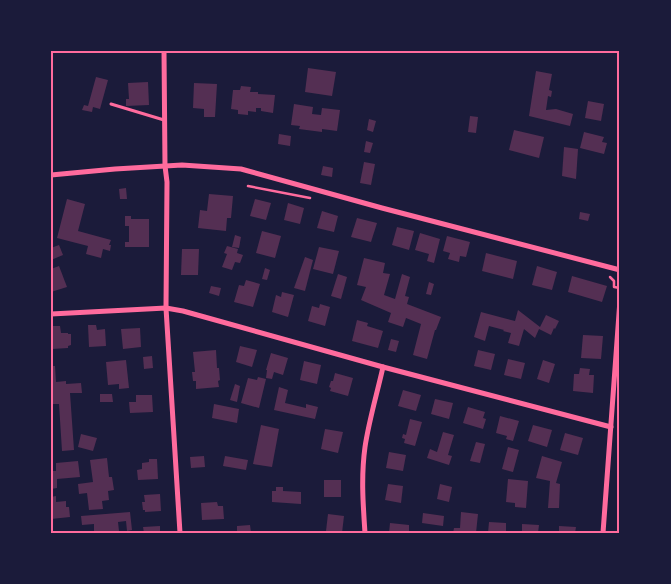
<svg xmlns="http://www.w3.org/2000/svg" width="671" height="584" viewBox="0 0 671 584" font-family="Poppins,sans-serif">
	<rect width="100%" height="100%" fill="#1b1b3a"/>
	<!-- building -->
	<g fill="#542f53">
		<path d="M308,68L336,72L332,96L305,92Z"/>
		<path d="M536,71L552,74L549,90L552,91L551,97L548,96L546,110L556,109L573,114L570,126L529,116Z"/>
		<path d="M96,77L108,80L100,109L93,107L92,112L82,110L84,105L88,106Z"/>
		<path d="M148,82L149,105L126,106V99H129L128,83Z"/>
		<path d="M194,83L217,84L215,117H204V109L193,108Z"/>
		<path d="M241,86L251,87L250,92H258V94L275,95L273,113L261,111V108H256V112L248,111V115L238,114V110L231,109L233,90H240Z"/>
		<path d="M588,101L604,104L601,121L585,118Z"/>
		<path d="M294,104L313,107L312,114L321,115L322,108L340,110L337,131L322,129V132L299,129L300,126L291,125Z"/>
		<path d="M470,116L478,117L476,133L468,132Z"/>
		<path d="M369,119L376,121L373,132L367,130Z"/>
		<path d="M514,130L544,137L539,158L509,150Z"/>
		<path d="M584,132L604,137L602,142L607,143L604,154L580,148Z"/>
		<path d="M279,134L291,136L290,146L278,144Z"/>
		<path d="M366,141L373,143L370,153L364,152Z"/>
		<path d="M564,147L578,149L576,179L562,176Z"/>
		<path d="M364,162L375,164L371,185L360,183Z"/>
		<path d="M323,166L333,168L332,177L321,175Z"/>
		<path d="M126,188L127,199H120L119,189Z"/>
		<path d="M209,194L233,196L231,218H227L226,231L198,228L200,210L207,211Z"/>
		<path d="M67,199L85,204L78,231L111,240L109,245H111L110,251L103,249L101,258L86,254L88,246L57,238Z"/>
		<path d="M255,199L271,203L266,220L250,216Z"/>
		<path d="M288,203L304,208L300,224L284,220Z"/>
		<path d="M322,211L338,216L334,232L317,228Z"/>
		<path d="M580,212L590,214L588,221L579,219Z"/>
		<path d="M125,216H131V219H149V247H125V242H129V226H125Z"/>
		<path d="M357,218L377,223L371,242L351,237Z"/>
		<path d="M397,227L414,231L409,250L392,245Z"/>
		<path d="M262,231L281,236L275,258L256,253Z"/>
		<path d="M420,233L440,239L434,263L427,261L429,254L415,250Z"/>
		<path d="M235,235L241,237L239,248L232,247Z"/>
		<path d="M447,236L470,242L466,257L460,256L459,262L448,259L450,253L443,251Z"/>
		<path d="M59,245L63,255L51,260V248Z"/>
		<path d="M227,246L238,249L237,253L243,255L240,263L235,262L232,270L222,267L227,254L224,253Z"/>
		<path d="M319,247L339,251L333,274L313,269Z"/>
		<path d="M182,249H199L198,275H181Z"/>
		<path d="M486,253L517,261L513,279L482,271Z"/>
		<path d="M305,257L313,260L305,291L294,288Z"/>
		<path d="M364,258L385,263L383,273L390,274L384,295L395,299L402,274L410,277L405,296L409,297L407,304L441,317L436,330H435L427,359L413,355L421,324L406,318L403,327L388,322L391,313L361,300L366,287L357,285Z"/>
		<path d="M59,266L67,287L51,292V269Z"/>
		<path d="M537,266L557,272L552,290L532,285Z"/>
		<path d="M265,268L270,270L267,280L262,279Z"/>
		<path d="M338,274L347,277L341,299L331,296Z"/>
		<path d="M572,276L607,286L602,302L568,292Z"/>
		<path d="M246,280L260,284L253,307L234,302L239,285L244,286Z"/>
		<path d="M429,282L434,284L431,295L426,294Z"/>
		<path d="M211,286L221,288L219,296L209,293Z"/>
		<path d="M282,292L294,295L288,317L272,312L276,295L281,297Z"/>
		<path d="M320,304L330,307L325,326L308,321L312,306L319,308Z"/>
		<path d="M518,310L540,327L546,315L559,321L555,329L554,328L551,335L539,329L535,338L524,329L519,346L508,343L511,333L503,331L504,330L489,326L485,341L474,337L481,312L515,321Z"/>
		<path d="M357,320L368,323L367,326L383,331L378,348L352,341Z"/>
		<path d="M88,325H96L97,330L105,329L106,346L89,347Z"/>
		<path d="M51,326H60L61,333H68V334H71V345L68,346V348L52,349Z"/>
		<path d="M140,328L141,347L123,349L121,329Z"/>
		<path d="M583,335L603,336L601,359L581,358Z"/>
		<path d="M391,339L399,341L396,352L388,350Z"/>
		<path d="M240,346L257,350L252,367L236,362Z"/>
		<path d="M216,350L217,368H219L220,380L218,381L219,387L196,389V381H193L192,372H195L193,352Z"/>
		<path d="M478,350L495,354L491,370L474,366Z"/>
		<path d="M271,353L288,358L283,375L274,372L272,379L266,378L267,370H266Z"/>
		<path d="M152,356L153,368L144,369L143,357Z"/>
		<path d="M508,359L525,363L521,379L504,375Z"/>
		<path d="M126,360L129,388L119,389V384L108,385L106,362Z"/>
		<path d="M543,360L555,364L549,383L537,379Z"/>
		<path d="M304,361L321,365L317,384L300,380Z"/>
		<path d="M51,366H55L56,382L66,381V384L81,383L82,393H70L74,450L62,451L59,404H51Z"/>
		<path d="M580,368L590,369L589,375H594L593,393L573,391L574,374H579Z"/>
		<path d="M335,373L353,378L348,396L330,391L331,388L329,387L331,381H333Z"/>
		<path d="M258,377L266,379L259,408L241,403L248,378L257,380Z"/>
		<path d="M235,384L240,386L237,402L230,400Z"/>
		<path d="M279,387L288,390L285,403L306,408V404L318,407L315,419L274,410Z"/>
		<path d="M403,390L421,395L416,411L398,406Z"/>
		<path d="M100,394H112L113,402H100Z"/>
		<path d="M136,395H152L153,412L130,413L129,402H136Z"/>
		<path d="M435,399L453,403L449,419L431,414Z"/>
		<path d="M214,404L239,409L237,423L212,418Z"/>
		<path d="M468,407L485,412L483,418L486,419L483,429L463,423Z"/>
		<path d="M500,416L519,421L513,441L506,439L507,436L496,433Z"/>
		<path d="M410,419L422,422L415,446L404,443L405,439L402,438L403,434L406,435Z"/>
		<path d="M261,425L279,429L272,467L253,464Z"/>
		<path d="M533,425L552,430L547,447L528,441Z"/>
		<path d="M325,429L343,432L338,453L321,449Z"/>
		<path d="M443,432L454,435L448,455L452,456L449,465L427,458L430,449L437,452Z"/>
		<path d="M565,433L583,438L578,455L560,450Z"/>
		<path d="M81,434L97,438L93,451L78,447Z"/>
		<path d="M476,442L485,444L480,463L470,461Z"/>
		<path d="M508,447L519,450L513,472L502,469Z"/>
		<path d="M389,452L406,455L403,471L386,468Z"/>
		<path d="M204,456L205,467L191,468L190,457Z"/>
		<path d="M225,456L248,460L246,470L223,466Z"/>
		<path d="M542,456L562,462L556,483L560,484L559,508H548L550,481L536,478Z"/>
		<path d="M107,458L109,477H112L114,490L108,491L109,500L102,501L103,509L89,510L87,493L79,494L78,484L93,482L90,460Z"/>
		<path d="M149,459H157L158,479L138,480L137,470L142,469V463L149,462Z"/>
		<path d="M78,461L80,477L57,479V488L51,489V471H56V463Z"/>
		<path d="M508,479L528,481L526,508L515,507V503L506,502Z"/>
		<rect x="324" y="480" width="17" height="17"/>
		<path d="M388,484L403,486L401,503L385,500Z"/>
		<path d="M440,484L452,487L449,502L437,499Z"/>
		<path d="M276,487H283V491L301,492V504L272,502V491H276Z"/>
		<path d="M160,494L161,511L145,512V510H143L142,502H145L144,495Z"/>
		<path d="M56,496V502L66,501V507H69L70,517L51,519V497Z"/>
		<path d="M217,502L218,506H223L224,519L202,520L201,503Z"/>
		<path d="M130,512L132,530L127,531L126,521L118,522L119,531L94,533V524L82,525L81,516Z"/>
		<path d="M461,512L478,514L476,533H453L454,528H460Z"/>
		<path d="M423,513L444,516L443,526L422,523Z"/>
		<path d="M328,514L344,516L342,533L326,531Z"/>
		<path d="M489,522L506,523V533H488Z"/>
		<path d="M390,523L409,525V533H389Z"/>
		<path d="M522,524L539,525L538,533H522Z"/>
		<path d="M250,525L251,532L237,533V526Z"/>
		<path d="M160,526V533H144L143,527Z"/>
		<path d="M559,526L576,527L575,533H559Z"/>
	</g>
	<g fill="none" stroke-linecap="round" stroke-linejoin="round">
		<!-- path -->
		<g stroke="#ff6b9d" stroke-width="2.5">
			<path d="M248,186L310,198"/>
			<path d="M610,277L614,281V287L620,288"/>
		</g>
		<!-- service -->
		<path stroke="#ff6b9d" stroke-width="3" d="M111,104L164,120"/>
		<!-- minor -->
		<g stroke="#ff6b9d" stroke-width="5">
			<path d="M164,51L165,166L167,182L166,308L180,533"/>
			<path d="M51,175L115,169L182,165L241,169L382,208L620,270"/>
			<path d="M51,314L166,308L183,311L383,367L611,427"/>
			<path d="M365,533C363,504 361,476 365,447C369,420 377,394 383,367"/>
			<path d="M603,533L620,300"/>
		</g>
	</g>
	<!-- border -->
	<rect width="671" height="584" fill="none" stroke="#1b1b3a" stroke-width="105"/>
	<rect x="52" y="52" width="566" height="480" fill="none" stroke="#ff6b9d" stroke-width="2"/>
</svg>
